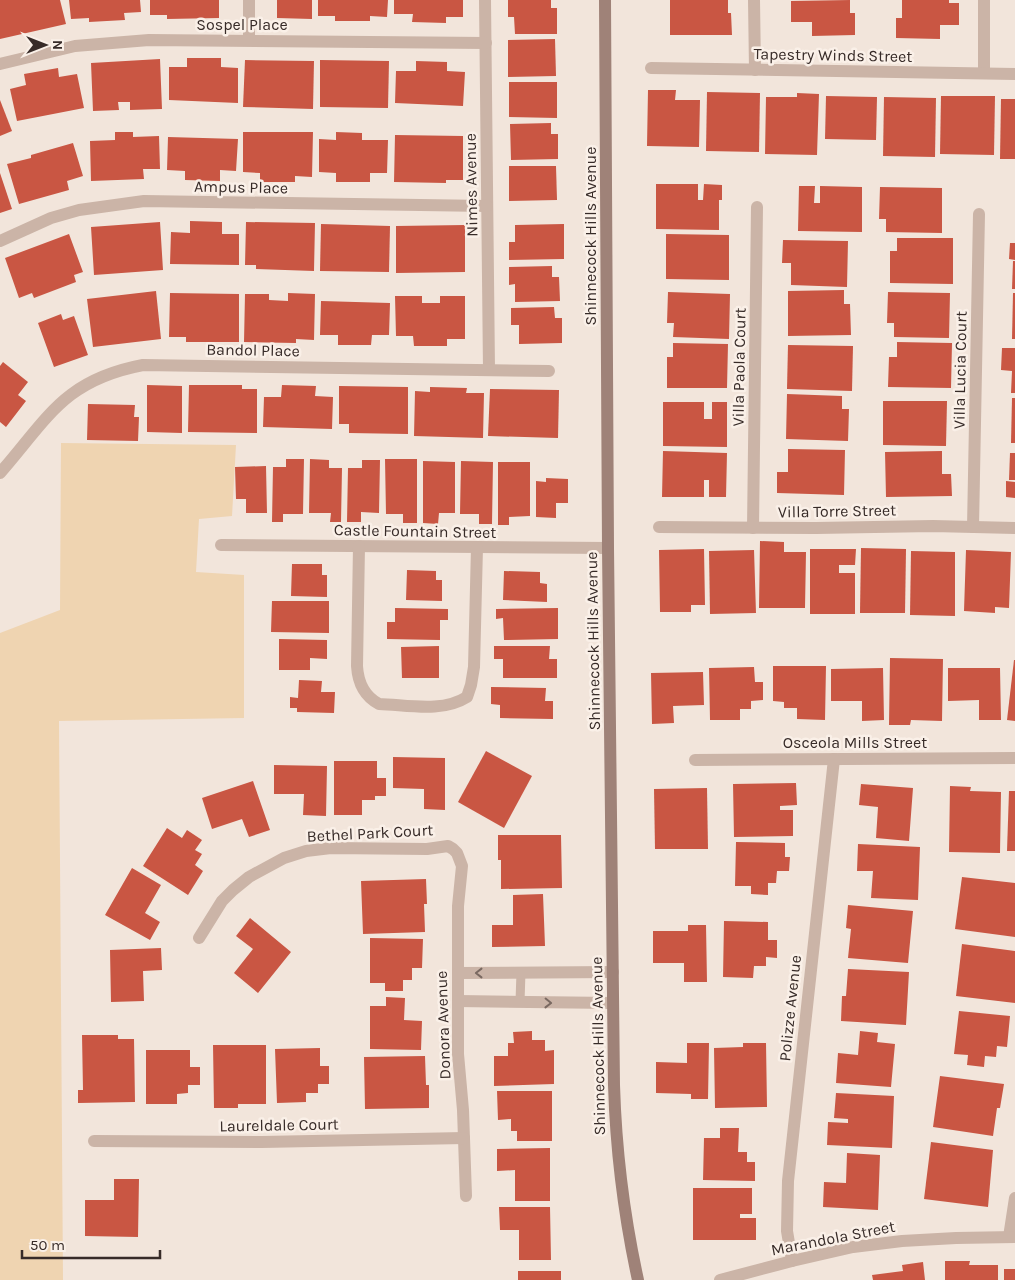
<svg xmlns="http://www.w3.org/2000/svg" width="1015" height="1280" viewBox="0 0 1015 1280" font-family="Karla,sans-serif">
	<rect width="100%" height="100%" fill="#f2e5db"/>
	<!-- sand -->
	<path fill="#efd4b1" d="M61,443L236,445L232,516L199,519L196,572L244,575V718L59,721L63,1280H0V633L60,610Z"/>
	<!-- building -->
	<g fill="#c95643">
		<path d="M0,0H60L66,24L0,39Z"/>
		<path d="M69,0H140L141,12L124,13L125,20L89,22V18L71,19Z"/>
		<path d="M150,0H219V18L167,19V15H150Z"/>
		<path d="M277,0H312V19L277,18Z"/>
		<path d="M318,0H388L387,17L370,16V21H335V16H318Z"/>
		<path d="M394,0H463V17H446V23L412,22L413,14H394Z"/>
		<path d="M508,0H551V8H557V34H515L514,17H508Z"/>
		<path d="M670,0H728V13H731L732,35H670Z"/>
		<path d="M850,0V13H855V35L812,36V22H791V1Z"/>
		<path d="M902,0H949V3H959V25H940V39L896,38V18H902Z"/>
		<path d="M555,39L556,76L508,77V40Z"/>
		<path d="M187,58H221V67L238,68V103L169,100V67H187Z"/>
		<path d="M160,59L162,109L130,110V102H118L119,110L93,111L91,63Z"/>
		<path d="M245,60L314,61L313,109L243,107Z"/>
		<path d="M320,60L389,61L388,108L320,107Z"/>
		<path d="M416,61L447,62V71L465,72L463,106L395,103L396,71H416Z"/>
		<path d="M58,68L59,77L77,74L84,108L17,121L10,89L26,85L24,74Z"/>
		<path d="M509,82H557V118L509,117Z"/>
		<path d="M648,90H676L675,100H700L699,147L647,146Z"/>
		<path d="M707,92L760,93L759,152L706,151Z"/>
		<path d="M797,93L819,94L817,155L765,154L766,97H797Z"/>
		<path d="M826,96L877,97L876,140L825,139Z"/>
		<path d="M941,96H995L994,155L940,154Z"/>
		<path d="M884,97L936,98L935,157L883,156Z"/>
		<path d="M1001,99H1015V159H1000Z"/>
		<path d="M0,100L12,131L0,136Z"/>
		<path d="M551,123V134H558V159L511,160L510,124Z"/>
		<path d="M115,132H133V137L159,136L160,169H143L144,179L91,181L90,141L115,140Z"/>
		<path d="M243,132H313L312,177L295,176V182H260V173L243,172Z"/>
		<path d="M336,132L362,133V140H388L387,173H370V182H336V173L319,172V139L336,140Z"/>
		<path d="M395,135L463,136V180H446V183L394,182Z"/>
		<path d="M168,137L238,139L236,171L220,170V181L185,180V171L167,170Z"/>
		<path d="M73,143L83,176L67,181L69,190L19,204L7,164L31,158V155Z"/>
		<path d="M509,166H556L557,200L509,201Z"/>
		<path d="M0,173L12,209L0,213Z"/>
		<path d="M656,184H698V200H703L704,184L722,185V200H719V230L656,229Z"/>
		<path d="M799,186H815L814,203H820V186L862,187V232L798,231Z"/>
		<path d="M880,187L942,188V233L886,232V219H879Z"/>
		<path d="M190,221L222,222V234H239V265L170,264L171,232L190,233Z"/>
		<path d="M160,222L163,270L94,275L91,227Z"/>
		<path d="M246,222L315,223L314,271L256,269V265H245Z"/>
		<path d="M321,224L390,226L389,272L320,271Z"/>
		<path d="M564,224V259L509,260V242H515V225Z"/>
		<path d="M465,225V272L396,273V226Z"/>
		<path d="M69,234L83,272L74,275L76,282L34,298L32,293L19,298L5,258Z"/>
		<path d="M666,234L729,235V280L666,279Z"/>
		<path d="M897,238H953V284L890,283V251H897Z"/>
		<path d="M783,240L848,241L847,287L791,285V263H782Z"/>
		<path d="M1010,243H1015V260L1009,259Z"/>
		<path d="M1013,261H1015V289H1012Z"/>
		<path d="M552,266V277H559L560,301L515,302V284L509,285V267Z"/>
		<path d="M844,290V304H850L851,335L788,336V291Z"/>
		<path d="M156,291L161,339L93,347L87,299Z"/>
		<path d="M668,292L730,294L729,339L673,337L674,323H667Z"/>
		<path d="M888,292L950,293L949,338L894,337V323H887Z"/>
		<path d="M170,293L239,294V342H186V337H169Z"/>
		<path d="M288,293L315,294L314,340L296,339V343L244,342L245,294H269V300L288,301Z"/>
		<path d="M1013,293H1015V339H1012Z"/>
		<path d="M395,296H422V303H440V296H465V339H447V346H414L413,336H396Z"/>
		<path d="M321,301L390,303L389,335H372L371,345H338V335H320Z"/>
		<path d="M554,307L555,318H562V343L519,344V325H511V308Z"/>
		<path d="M61,314L63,320L74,316L88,355L54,367L38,323Z"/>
		<path d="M897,342L952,343L951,388L888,387L889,357H897Z"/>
		<path d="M673,343L728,344L727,388H667V357H673Z"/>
		<path d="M788,345L853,346L852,391L787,389Z"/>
		<path d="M1002,348H1015V393H1011L1012,371L1001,370Z"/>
		<path d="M3,362L28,382L18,395L26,401L6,427L0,422V366Z"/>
		<path d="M147,385L182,386V433L147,432Z"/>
		<path d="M189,385H242V389H257V433L188,432Z"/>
		<path d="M282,385L316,386L315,396L333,397L332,429L263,427L264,397H281Z"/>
		<path d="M339,386L408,387V434L349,433V424H339Z"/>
		<path d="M430,387L467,388L466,393H484L483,438L414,436L415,391L430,392Z"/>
		<path d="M490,389L559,390L558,438L488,436Z"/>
		<path d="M787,394L842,396V409H849L848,441L786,439Z"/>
		<path d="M1012,398H1015V443H1011Z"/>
		<path d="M883,401H947L946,446L883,445Z"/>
		<path d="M663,402H704V419H712V402H727V447L663,446Z"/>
		<path d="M88,404L135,405L134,417H139L138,441L87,440Z"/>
		<path d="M788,449L845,450L844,495L777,493V472H788Z"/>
		<path d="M663,451L727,453L726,497H709V480H704V497H662Z"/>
		<path d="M942,451V474H951L952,496L886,497L885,452Z"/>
		<path d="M1010,453H1015V480H1009Z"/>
		<path d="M286,459H304L303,514H283V522H272L273,467H286Z"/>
		<path d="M310,459L329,460V468H342L341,522H330L331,513H309Z"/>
		<path d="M385,459H417V523H403V514H386Z"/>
		<path d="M362,460H380L379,513L361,512V522H347L348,468H362Z"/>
		<path d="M423,461L455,462V513H439L438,524L423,523Z"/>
		<path d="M461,461L493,462L492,524H479V514H460Z"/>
		<path d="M498,462H530V516L509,517V525H498Z"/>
		<path d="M266,466L267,513H246V499H236L235,467Z"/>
		<path d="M546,478L568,479V503H556V518L536,517V481L546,482Z"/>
		<path d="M1006,481L1015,482V498L1006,497Z"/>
		<path d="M760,541L784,542V552H806L805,608H759Z"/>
		<path d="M861,548L906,549L905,613H860Z"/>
		<path d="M704,549L705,605H691V612H660L659,550Z"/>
		<path d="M810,549H856L855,565H839V573H855V614H810Z"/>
		<path d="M754,550L756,613L710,614L709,551Z"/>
		<path d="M966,550L1011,552L1009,608L995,607V613L964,611Z"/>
		<path d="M911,551L955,552V616L910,615Z"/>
		<path d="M292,564H322V575H327V597L291,596Z"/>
		<path d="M407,570L436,571V580H442V601L406,600Z"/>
		<path d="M504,571L540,572V583L547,584V602L503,600Z"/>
		<path d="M272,601H329V633L271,632Z"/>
		<path d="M395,608L448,609V620H440V640L387,639V622H395Z"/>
		<path d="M558,608V639L504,640L503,618L496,619V609Z"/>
		<path d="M279,639L327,640V659L310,658V670H279Z"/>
		<path d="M439,646V678H402L401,647Z"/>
		<path d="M494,646H550L549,659H557V678H503V659H494Z"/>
		<path d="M890,658L943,659L942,721L911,720L910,725H889Z"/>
		<path d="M1014,660H1015V721L1007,720Z"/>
		<path d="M773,666H826L825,720L797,719V708H784V702L773,701Z"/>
		<path d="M754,667L755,682H763V700L751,701V709H740V720H710L709,668Z"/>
		<path d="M883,668L884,720L862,721V701H831V669Z"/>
		<path d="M948,668H1000L1001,720H979V700L948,701Z"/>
		<path d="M703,672L704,705L673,706L674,723L652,724L651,673Z"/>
		<path d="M299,680L322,681L321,692H335L334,713L297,712V708H290V697L298,698Z"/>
		<path d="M491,687L546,688L545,701H553V719L500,718V705L491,704Z"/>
		<path d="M486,751L532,776L504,828L458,802Z"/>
		<path d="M393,757L445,758V810L424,809V789L393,788Z"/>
		<path d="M334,761H377V778H386V796H375V800H362V815H334Z"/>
		<path d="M274,765L327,766L326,816L303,815L304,794H274Z"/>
		<path d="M253,781L270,830L249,837L242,819L212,829L202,798Z"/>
		<path d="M796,783L797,805L780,806V810H793V836L734,837L733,784Z"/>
		<path d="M861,784L913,788L909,841L876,838L878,807L859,805Z"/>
		<path d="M950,786L971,787L970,791L1001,792L1000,853L949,852Z"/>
		<path d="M707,788L708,849H655L654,789Z"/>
		<path d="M1009,791H1015V851H1007Z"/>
		<path d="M167,828L182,838L187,830L202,840L195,850L202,854L195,865L203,871L188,895L143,866Z"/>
		<path d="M498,835H561L562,888L501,889V860H498Z"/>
		<path d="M736,842L785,843V857H790L789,871H777L776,883H768V895L751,894V886H735Z"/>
		<path d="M858,844L920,847L918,900L871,898L873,871H857Z"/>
		<path d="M132,868L161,885L145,913L160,922L150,940L105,915Z"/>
		<path d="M962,877L1015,883V937L955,929Z"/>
		<path d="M426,879L427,904H424L425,932L363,934L361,881Z"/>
		<path d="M543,894L545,946L492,947V925H513V895Z"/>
		<path d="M848,905L913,911L908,963L848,958L851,929L846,928Z"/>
		<path d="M250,918L291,952L258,993L234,973L253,949L236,936Z"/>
		<path d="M724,921L768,922V940H777V958L766,957V966H754L753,978L723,977Z"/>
		<path d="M688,925H706L707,982H684V963H653V931H688Z"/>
		<path d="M370,938L423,939L422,968H412V980H403V991H385V983H370Z"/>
		<path d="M962,944L1015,951V1003L956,996Z"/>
		<path d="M161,948L162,970L143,971L144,1001L111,1002L110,950Z"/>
		<path d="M848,969L909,972L906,1025L841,1021L842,996H846Z"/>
		<path d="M386,997L405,998L404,1020L422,1021L421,1050L370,1049V1006H386Z"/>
		<path d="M959,1011L1010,1016L1007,1047L997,1046L996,1057L985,1056L984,1067L967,1065L968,1055L954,1054Z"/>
		<path d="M532,1031V1040H545V1051L554,1050V1084L494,1086V1056H508V1043H514L513,1032Z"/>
		<path d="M860,1031L878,1033L877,1042L895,1044L891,1087L836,1083L838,1053L858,1055Z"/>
		<path d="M82,1035H118V1039H134L135,1102L78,1103V1090H83Z"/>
		<path d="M687,1043H709L708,1099H691V1094L656,1093V1062L687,1063Z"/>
		<path d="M743,1043H766L767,1107L715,1108L714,1048L743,1047Z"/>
		<path d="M213,1045H266V1104H238V1108H214Z"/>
		<path d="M320,1048V1066H329V1084H318V1093H306V1102L277,1103L275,1049Z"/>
		<path d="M146,1050H190V1067H200V1085H188V1093L177,1094V1104H146Z"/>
		<path d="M425,1056L426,1085H429V1108L365,1109L364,1057Z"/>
		<path d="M940,1076L1004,1084L1000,1108H997L993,1136L933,1127Z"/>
		<path d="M497,1091H552V1141H517V1131H511V1119L498,1120Z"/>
		<path d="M836,1093L894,1096L892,1148L827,1145L828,1122L848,1123V1119L834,1118Z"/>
		<path d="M720,1128H739L738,1152H747V1162H755V1181L703,1180L704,1138H720Z"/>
		<path d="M931,1142L993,1150L988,1207L924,1199Z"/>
		<path d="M550,1148V1201H515V1170L497,1171V1149Z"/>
		<path d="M847,1153L880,1155L878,1210L823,1207L824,1182L846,1183Z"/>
		<path d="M114,1179H139L138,1237L85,1236V1200H114Z"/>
		<path d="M693,1188H752V1214H740V1218H756V1240H693Z"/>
		<path d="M499,1207H550L551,1260H519V1230H500Z"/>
		<path d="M945,1261H970L969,1265H998V1280H945Z"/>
		<path d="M923,1262L925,1280H873L872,1275L903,1271L902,1265Z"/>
		<rect x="1004" y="1269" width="11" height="11"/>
		<rect x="518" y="1271" width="43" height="9"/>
	</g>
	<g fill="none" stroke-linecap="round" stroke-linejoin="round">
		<!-- lane -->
		<path stroke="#cbb4a7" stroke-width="9" d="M520,1002L521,972"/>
		<!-- street -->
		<g stroke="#cbb4a7" stroke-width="12">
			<path d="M485,0L489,370"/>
			<path d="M754,0L755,70"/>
			<path d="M984,0V73"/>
			<path d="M249,40V0"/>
			<path d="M0,64L75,46L149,40L486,43"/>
			<path d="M651,68L1015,74"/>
			<path d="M0,241L51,218L79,210L144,201L487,206"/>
			<path d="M0,473C48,418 64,380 143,365L549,371"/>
			<path d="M659,527L816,528L933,526L1015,528"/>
			<path d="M973,527L979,214"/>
			<path d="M753,528L757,207"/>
			<path d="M221,545L608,548"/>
			<path d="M359,546L357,666C358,683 364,696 379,704C408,705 442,713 467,697L471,685L474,667L477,547"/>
			<path d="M695,760L1015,758"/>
			<path d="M199,938L222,901L233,890L249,877L284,858L306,851L331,848L427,849L448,846L453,849L457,853L462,866L458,906V1054L463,1110L466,1196"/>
			<path d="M458,973L613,972"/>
			<path d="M458,1001L613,1003"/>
			<path d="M94,1141L262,1142L464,1138"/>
			<path d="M1009,1237L1015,1198"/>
			<path d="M792,1261L787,1231L788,1181L834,759"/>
			<path d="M720,1280L792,1261L853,1247L902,1241L956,1238L1015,1237"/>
		</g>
		<!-- secondary -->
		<path stroke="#9f8278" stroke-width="12" d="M605,0L608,548L614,1085C616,1151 624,1216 638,1280"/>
	</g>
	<!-- one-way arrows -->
	<defs><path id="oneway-chevron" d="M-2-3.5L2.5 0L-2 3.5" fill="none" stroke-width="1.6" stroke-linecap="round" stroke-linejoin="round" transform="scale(1.25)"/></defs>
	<g stroke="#7a6961">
		<use href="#oneway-chevron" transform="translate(479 973) rotate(180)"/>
		<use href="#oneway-chevron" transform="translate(548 1003) rotate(1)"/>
	</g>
	<g text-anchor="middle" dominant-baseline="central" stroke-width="5" stroke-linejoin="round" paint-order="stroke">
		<!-- street labels -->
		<g font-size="16" fill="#372b28" stroke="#faf0e8">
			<text x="242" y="24">Sospel Place</text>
			<text transform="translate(833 55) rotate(1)">Tapestry Winds Street</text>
			<text transform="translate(471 185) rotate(-91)">Nimes Avenue</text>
			<text transform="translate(241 187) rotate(1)">Ampus Place</text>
			<text transform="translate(590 236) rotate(-90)">Shinnecock Hills Avenue</text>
			<text transform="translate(253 350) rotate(1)">Bandol Place</text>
			<text transform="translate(739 367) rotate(-89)">Villa Paola Court</text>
			<text transform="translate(960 370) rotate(-89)">Villa Lucia Court</text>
			<text transform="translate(837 511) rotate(-1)">Villa Torre Street</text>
			<text transform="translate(415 531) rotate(1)">Castle Fountain Street</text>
			<text transform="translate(593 641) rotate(-91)">Shinnecock Hills Avenue</text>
			<text x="855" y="742">Osceola Mills Street</text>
			<text transform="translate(370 833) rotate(-3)">Bethel Park Court</text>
			<text transform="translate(790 1008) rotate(-84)">Polizze Avenue</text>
			<text transform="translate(443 1025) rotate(-92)">Donora Avenue</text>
			<text transform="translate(598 1046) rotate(-91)">Shinnecock Hills Avenue</text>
			<text transform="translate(279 1125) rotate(-1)">Laureldale Court</text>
			<text transform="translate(833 1238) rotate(-11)">Marandola Street</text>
		</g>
	</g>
	<!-- north arrow -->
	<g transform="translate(45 45) rotate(90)" stroke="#faf0e8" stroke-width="4" paint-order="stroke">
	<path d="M0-4L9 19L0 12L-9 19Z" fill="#372b28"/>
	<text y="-8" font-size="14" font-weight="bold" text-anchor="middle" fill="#372b28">N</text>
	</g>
	<!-- scale -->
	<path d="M22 1250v8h138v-8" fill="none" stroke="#372b28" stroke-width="2.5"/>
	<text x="30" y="1250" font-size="15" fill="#372b28" stroke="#faf0e8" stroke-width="4" paint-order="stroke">50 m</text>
</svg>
